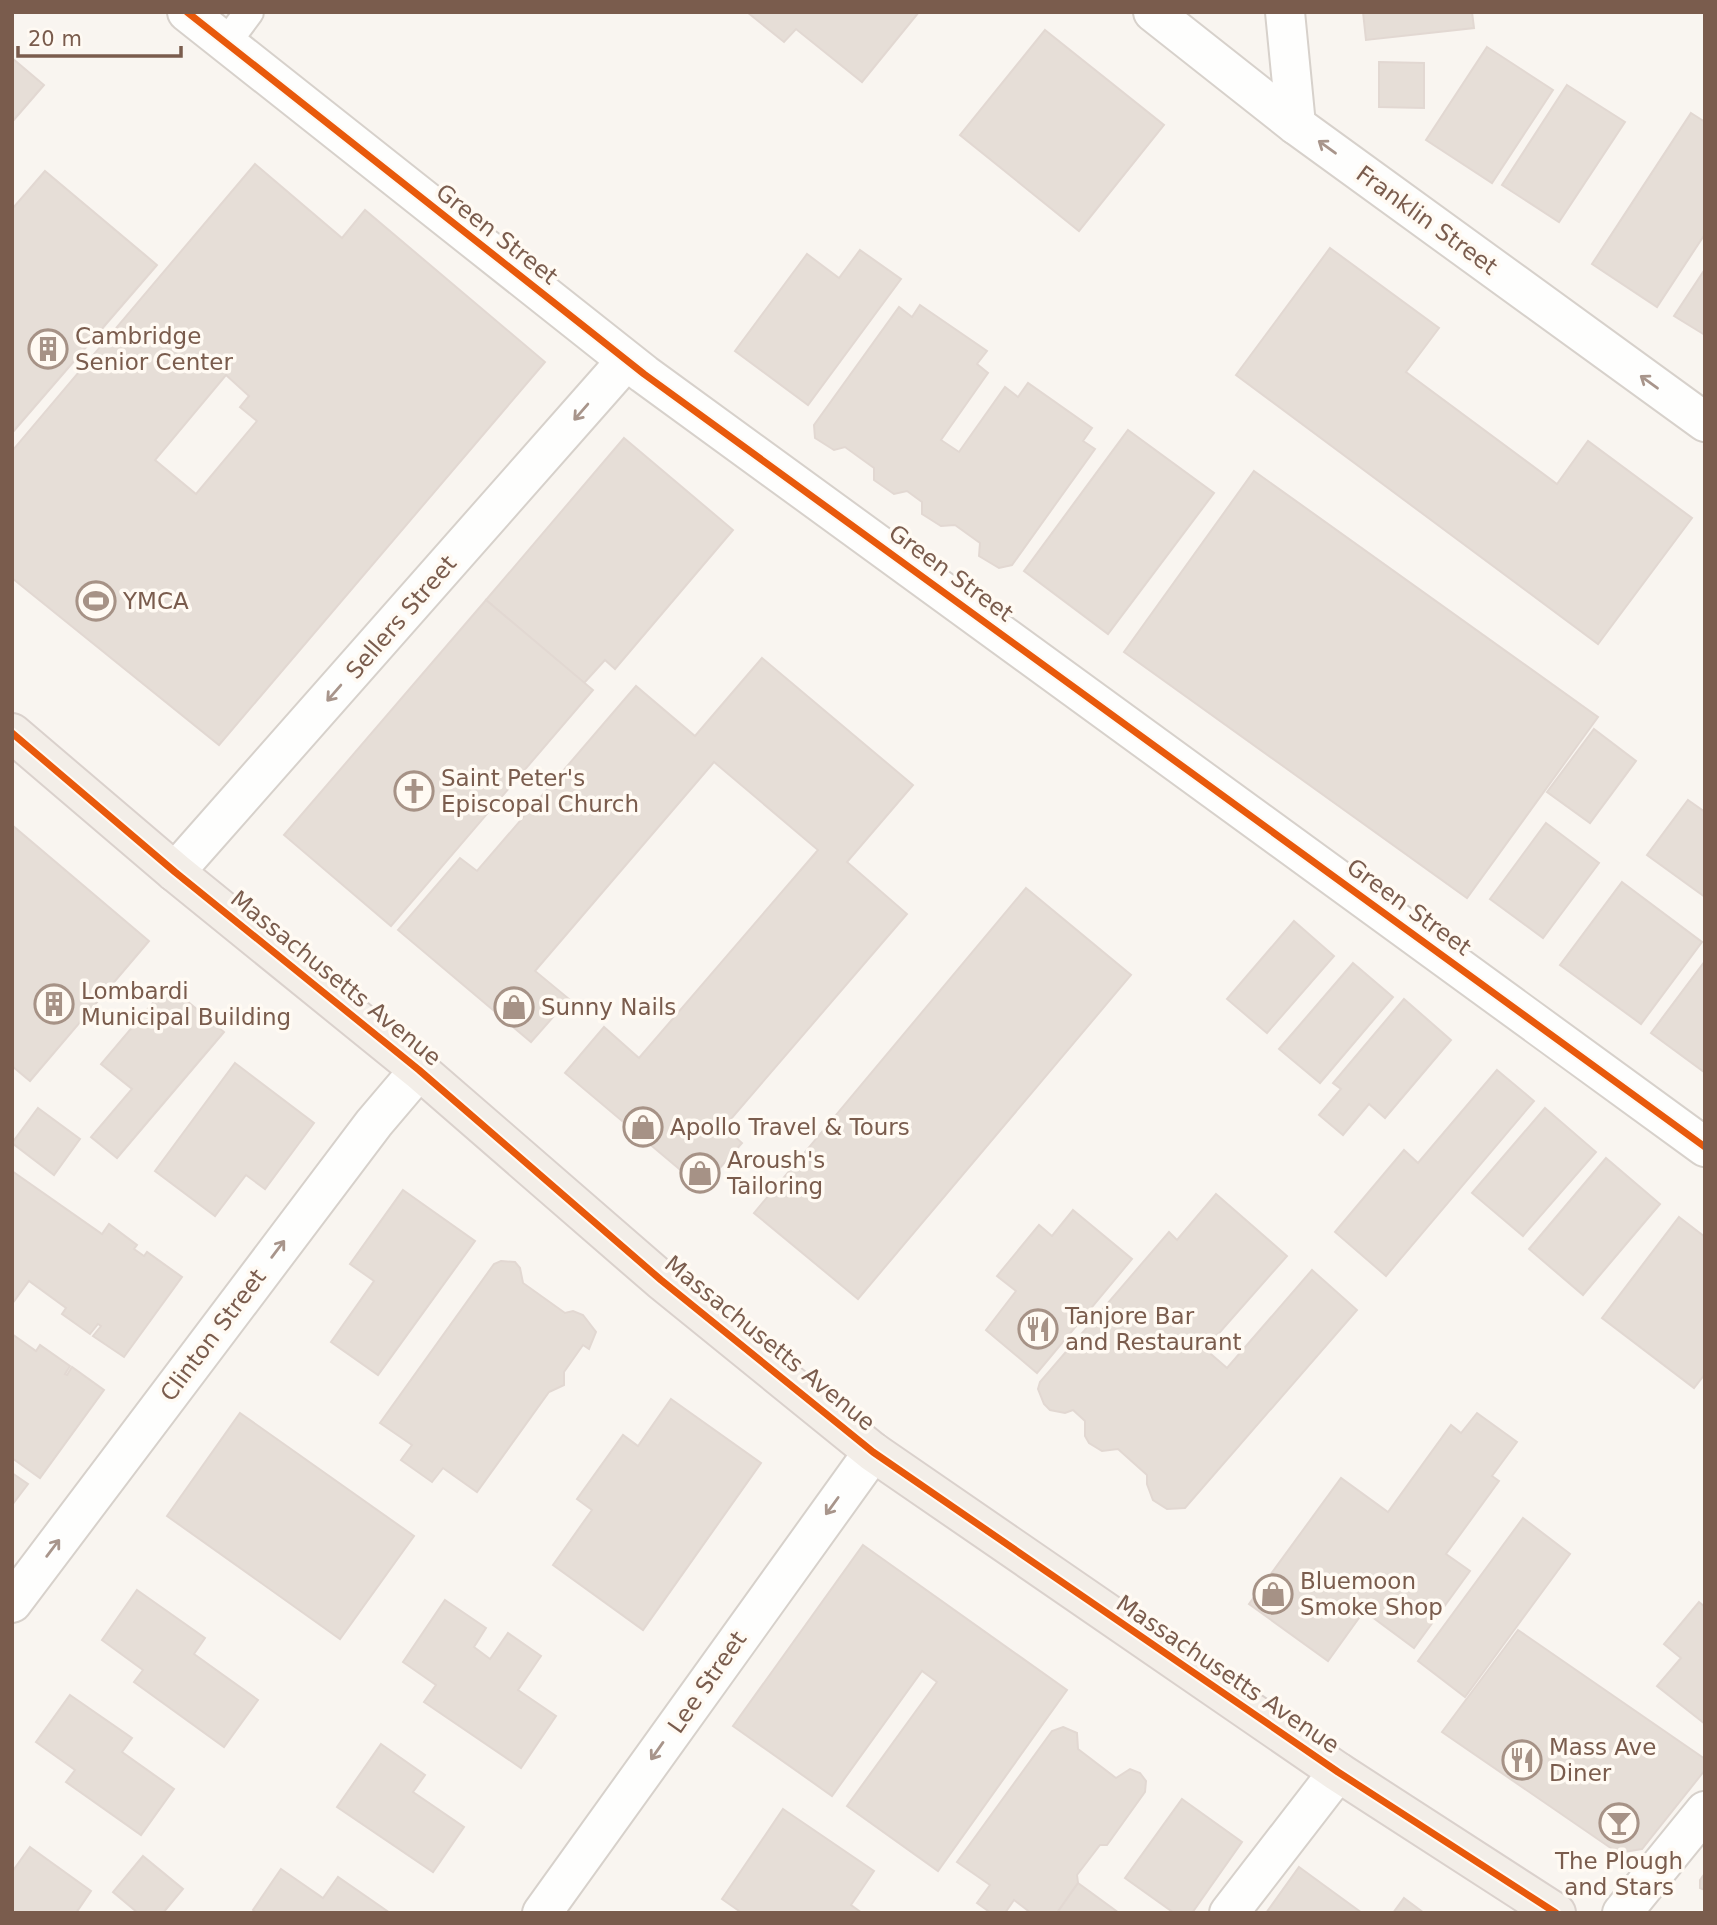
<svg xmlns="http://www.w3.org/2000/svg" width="1717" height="1925" viewBox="0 0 1717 1925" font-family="'DejaVu Sans',sans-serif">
	<rect width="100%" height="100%" fill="#f9f5f0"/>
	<!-- building -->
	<g fill="#e6ded7" stroke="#e2d8d2" stroke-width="2" fill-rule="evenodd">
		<path d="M747,12H919L862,82L796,29L784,42Z"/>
		<path d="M1363,12H1472L1474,28L1366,40Z"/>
		<path d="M1045,30L1164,125L1079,231L960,135Z"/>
		<path d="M1487,47L1553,90L1492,183L1426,140Z"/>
		<path d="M12,58L44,85L12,122Z"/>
		<path d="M1379,62L1424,63V108L1379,107Z"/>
		<path d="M1567,85L1625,122L1559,222L1502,185Z"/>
		<path d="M1691,113L1705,122V234L1657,307L1592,264Z"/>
		<path d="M255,164L342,238L365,210L545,362L219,745L12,578V451ZM226,375L249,396L240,407L257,421L196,494L155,460Z"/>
		<path d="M45,171L157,265L12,433V209Z"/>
		<path d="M1330,248L1439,328L1406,372L1557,484L1588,441L1692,518L1598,644L1236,375Z"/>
		<path d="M860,250L901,279L808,405L735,351L807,254L839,278Z"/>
		<path d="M1705,269V335L1674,316Z"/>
		<path d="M920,305L987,351L977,364L988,373L941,440L959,452L1005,387L1018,397L1028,383L1092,428L1083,441L1095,449L1012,565L999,568L979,556L980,543L955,525L941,526L922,514V502L907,491L894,494L874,480V468L845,447L834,450L815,438L814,425L899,307L912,317Z"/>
		<path d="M1128,430L1214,493L1108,634L1024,571Z"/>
		<path d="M624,438L733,530L615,669L605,660L584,683L486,600Z"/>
		<path d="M1254,471L1598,717L1467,898L1124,652Z"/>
		<path d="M486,600L593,690L391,926L284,835Z"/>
		<path d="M762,658L913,785L847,862L907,914L724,1127L742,1143L702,1188L565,1073L604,1027L639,1058L818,850L714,762L535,971L569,999L531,1042L398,930L460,858L477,871L636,686L695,736Z"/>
		<path d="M1594,729L1636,761L1590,823L1547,792Z"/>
		<path d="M1688,800L1705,812V897L1647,855Z"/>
		<path d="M1546,823L1599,863L1543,938L1490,899Z"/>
		<path d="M12,825L149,941L30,1081L12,1066Z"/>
		<path d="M1622,882L1702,942L1641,1024L1560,965Z"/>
		<path d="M1026,888L1131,975L858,1299L754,1213Z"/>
		<path d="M1294,921L1334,956L1267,1033L1227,999Z"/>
		<path d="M1705,961V1072H1704L1651,1033Z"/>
		<path d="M1353,963L1393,997L1320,1083L1279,1049Z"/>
		<path d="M168,985L224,1032L117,1158L91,1137L132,1089L101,1064Z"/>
		<path d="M1404,999L1451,1040L1385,1118L1369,1104L1343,1135L1319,1115L1341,1089L1333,1083Z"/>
		<path d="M235,1063L314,1123L265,1189L246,1175L215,1216L155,1171Z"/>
		<path d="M1497,1070L1534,1101L1386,1276L1335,1232L1404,1150L1418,1163Z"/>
		<path d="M38,1108L80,1139L54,1175L12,1143Z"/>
		<path d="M1545,1108L1596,1152L1523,1236L1472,1193Z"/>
		<path d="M1606,1158L1660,1204L1583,1295L1529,1249Z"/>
		<path d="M12,1171L102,1234L109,1224L137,1245L134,1249L144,1256L147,1252L182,1277L124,1357L93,1336L101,1326L98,1324L90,1334L62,1314L66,1308L29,1281L12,1304Z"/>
		<path d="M403,1190L475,1241L378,1375L331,1342L374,1281L350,1264Z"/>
		<path d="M1216,1194L1287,1256L1205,1349L1227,1368L1312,1270L1357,1310L1185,1508L1167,1509L1153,1500L1147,1484V1475L1118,1449L1102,1451L1089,1443L1085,1436V1421L1073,1410L1065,1413L1050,1410L1044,1404L1038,1389L1040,1382L1169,1232L1177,1240Z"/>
		<path d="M1073,1210L1132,1259L1037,1373L986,1330L1016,1291L997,1276L1039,1225L1052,1236Z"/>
		<path d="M1679,1217L1705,1237V1374L1694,1388L1602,1318Z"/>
		<path d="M501,1261L515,1262L520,1268L523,1283L565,1313L573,1311L583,1315L596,1332L589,1349L583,1345L564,1372V1385L549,1392L477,1492L443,1468L432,1482L401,1460L412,1445L380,1423L494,1264Z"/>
		<path d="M12,1334L36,1351L40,1345L70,1366L65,1374L67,1375L72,1367L104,1390L40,1478L12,1458Z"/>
		<path d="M671,1399L761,1463L643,1630L553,1565L592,1510L577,1499L623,1435L638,1446Z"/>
		<path d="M240,1413L414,1536L340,1639L167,1516Z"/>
		<path d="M1477,1413L1517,1442L1492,1476L1499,1481L1446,1554L1470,1571L1414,1648L1364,1611L1328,1661L1249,1604L1341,1478L1388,1512L1451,1425L1461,1433Z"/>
		<path d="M12,1473L28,1484L12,1505Z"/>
		<path d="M1523,1518L1570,1554L1465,1697L1418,1661Z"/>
		<path d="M863,1545L1067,1690L938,1871L847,1806L937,1682L922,1671L832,1796L733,1726Z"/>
		<path d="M137,1590L205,1638L194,1654L258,1700L224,1747L134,1682L143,1670L102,1640Z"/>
		<path d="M445,1600L486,1628L474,1647L490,1659L508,1633L541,1656L518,1690L556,1716L521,1768L424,1702L436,1685L403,1662Z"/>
		<path d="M1699,1602L1705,1607V1724L1657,1686L1681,1658L1664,1644Z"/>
		<path d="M1518,1630L1705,1759V1770L1642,1849L1618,1853L1442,1732Z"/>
		<path d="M70,1695L132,1738L122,1752L174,1789L141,1835L66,1782L75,1770L36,1742Z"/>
		<path d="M1063,1727L1077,1733L1078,1749L1116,1778L1130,1769L1140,1773L1146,1781L1145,1792L1107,1845H1100L1077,1875L1078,1883L1057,1913H1031L1014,1900L1005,1913H991L977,1903L990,1885L957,1862L1052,1731Z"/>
		<path d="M381,1744L425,1775L413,1792L464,1827L433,1872L337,1807Z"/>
		<path d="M1182,1799L1242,1842L1192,1913H1174L1125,1878Z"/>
		<path d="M783,1809L874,1871L851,1905L862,1913H742L722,1899Z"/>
		<path d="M30,1847L91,1891L76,1913H12V1872Z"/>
		<path d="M143,1856L183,1889L163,1913H138L113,1892Z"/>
		<path d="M1299,1867L1362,1913H1266Z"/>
		<path d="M281,1869L323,1898L338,1877L390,1913H256L253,1910Z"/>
		<path d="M1705,1873V1890L1700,1888V1880Z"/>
		<path d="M1078,1883L1119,1913H1057Z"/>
		<path d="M1404,1898L1424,1913H1393Z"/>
	</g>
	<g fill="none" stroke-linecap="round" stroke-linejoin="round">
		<!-- lane casing -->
		<g stroke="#d7d1cb" stroke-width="32">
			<path id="lane" d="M226,43L249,12"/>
		</g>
		<!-- street casing -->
		<g stroke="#d7d1cb" stroke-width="42">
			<g id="street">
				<path d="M187,12L644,374L1705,1147"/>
				<path d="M1153,12L1296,125L1705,422"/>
				<path d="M1285,12L1296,125"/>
				<path d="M175,872L626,361"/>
				<path d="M12,1603L374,1123L419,1070"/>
				<path d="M542,1913L873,1452"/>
				<path d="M1229,1913L1338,1772"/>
				<path d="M1622,1913L1705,1811"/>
			</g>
		</g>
		<!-- primary casing -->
		<g stroke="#dad1cc" stroke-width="42">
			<path id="primary" d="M12,733L175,872L419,1070L661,1280L873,1452L1338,1772L1556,1913"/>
		</g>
		<!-- lane -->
		<use href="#lane" stroke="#fefefd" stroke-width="28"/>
		<!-- street -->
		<use href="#street" stroke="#fefefd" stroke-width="38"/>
		<!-- primary -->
		<use href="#primary" stroke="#f3eee8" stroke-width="38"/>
		<!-- cycleway casing -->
		<g stroke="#fffaf3" stroke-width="11">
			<g id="cycleway">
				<path d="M187,12L644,374L1705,1147"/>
				<path d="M12,733L175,872L419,1070L661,1280L873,1452L1338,1772L1556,1913"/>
			</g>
		</g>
		<!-- cycleway -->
		<use href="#cycleway" stroke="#e8590c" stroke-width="7"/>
	</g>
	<!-- one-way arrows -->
	<defs><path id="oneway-shaft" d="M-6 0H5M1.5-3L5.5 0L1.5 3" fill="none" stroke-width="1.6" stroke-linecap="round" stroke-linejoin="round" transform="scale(1.75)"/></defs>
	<g stroke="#a8958b">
		<use href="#oneway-shaft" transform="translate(1327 147) rotate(-144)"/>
		<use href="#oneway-shaft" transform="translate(1649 382) rotate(-144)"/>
		<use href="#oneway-shaft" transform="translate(581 412) rotate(131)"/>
		<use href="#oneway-shaft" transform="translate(334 693) rotate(131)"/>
		<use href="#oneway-shaft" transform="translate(278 1249) rotate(-53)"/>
		<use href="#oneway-shaft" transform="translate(832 1506) rotate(126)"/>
		<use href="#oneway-shaft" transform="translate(53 1548) rotate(-53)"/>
		<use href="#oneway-shaft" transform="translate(657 1751) rotate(125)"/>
	</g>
	<!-- icons -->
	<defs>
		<g id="building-ring" transform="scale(2.0125)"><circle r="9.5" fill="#fffaf3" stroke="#a69286" stroke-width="1.5"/><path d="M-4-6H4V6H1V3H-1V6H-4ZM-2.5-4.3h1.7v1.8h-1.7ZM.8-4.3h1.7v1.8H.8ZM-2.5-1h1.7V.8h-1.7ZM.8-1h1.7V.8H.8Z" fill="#a69286"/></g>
		<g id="stadium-ring" transform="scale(2.0125)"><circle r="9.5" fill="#fffaf3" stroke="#a69286" stroke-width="1.5"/><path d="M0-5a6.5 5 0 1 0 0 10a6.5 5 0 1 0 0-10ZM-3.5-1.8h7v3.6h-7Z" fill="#a69286"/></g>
		<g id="church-ring" transform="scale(2.0125)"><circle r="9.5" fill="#fffaf3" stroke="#a69286" stroke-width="1.5"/><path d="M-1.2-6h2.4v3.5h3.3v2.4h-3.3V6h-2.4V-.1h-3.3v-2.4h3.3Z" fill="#a69286"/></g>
		<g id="shop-ring" transform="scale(2.0125)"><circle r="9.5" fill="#fffaf3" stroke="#a69286" stroke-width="1.5"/><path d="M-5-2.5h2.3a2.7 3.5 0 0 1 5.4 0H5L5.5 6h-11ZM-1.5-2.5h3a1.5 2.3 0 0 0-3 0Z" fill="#a69286"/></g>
		<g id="restaurant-ring" transform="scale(2.0125)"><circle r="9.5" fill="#fffaf3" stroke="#a69286" stroke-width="1.5"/><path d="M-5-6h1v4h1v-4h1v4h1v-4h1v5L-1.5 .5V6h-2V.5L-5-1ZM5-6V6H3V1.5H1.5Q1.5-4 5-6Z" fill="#a69286"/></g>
		<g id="bar-ring" transform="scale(2.0125)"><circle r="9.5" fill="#fffaf3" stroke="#a69286" stroke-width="1.5"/><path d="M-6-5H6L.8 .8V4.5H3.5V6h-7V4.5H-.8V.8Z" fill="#a69286"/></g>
	</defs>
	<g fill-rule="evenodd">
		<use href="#building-ring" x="48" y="349"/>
		<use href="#stadium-ring" x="96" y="601"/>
		<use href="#church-ring" x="414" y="791"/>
		<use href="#building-ring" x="54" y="1004"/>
		<use href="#shop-ring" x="514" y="1007"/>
		<use href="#shop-ring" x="643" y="1127"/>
		<use href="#shop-ring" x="700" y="1173"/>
		<use href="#restaurant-ring" x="1038" y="1329"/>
		<use href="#shop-ring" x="1273" y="1594"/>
		<use href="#restaurant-ring" x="1522" y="1760"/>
		<use href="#bar-ring" x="1619" y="1823"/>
	</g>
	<g text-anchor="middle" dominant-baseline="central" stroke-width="7" stroke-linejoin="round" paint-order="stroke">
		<!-- street labels -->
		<g font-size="23" fill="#7a5c4d" stroke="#fffaf3">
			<text transform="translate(1427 220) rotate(36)">Franklin Street</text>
			<text transform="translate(497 234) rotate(38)">Green Street</text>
			<text transform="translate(951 573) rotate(36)">Green Street</text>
			<text transform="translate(401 617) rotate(-49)">Sellers Street</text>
			<text transform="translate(1409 907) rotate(36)">Green Street</text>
			<text transform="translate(336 978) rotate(39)">Massachusetts Avenue</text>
			<text transform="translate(213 1335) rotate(-53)">Clinton Street</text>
			<text transform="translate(770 1343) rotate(39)">Massachusetts Avenue</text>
			<text transform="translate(1228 1674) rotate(34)">Massachusetts Avenue</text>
			<text transform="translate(707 1682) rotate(-55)">Lee Street</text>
		</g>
		<!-- poi labels -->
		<g font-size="23" fill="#7a5c4d" stroke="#fffaf3" text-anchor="start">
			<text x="75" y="336">Cambridge<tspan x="75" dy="26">Senior Center</tspan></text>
			<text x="123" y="601">YMCA</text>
			<text x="441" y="778">Saint Peter's<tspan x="441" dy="26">Episcopal Church</tspan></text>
			<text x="81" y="991">Lombardi<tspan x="81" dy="26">Municipal Building</tspan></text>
			<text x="541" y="1007">Sunny Nails</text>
			<text x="670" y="1127">Apollo Travel &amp; Tours</text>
			<text x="727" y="1160">Aroush's<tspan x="727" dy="26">Tailoring</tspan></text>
			<text x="1065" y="1316">Tanjore Bar<tspan x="1065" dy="26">and Restaurant</tspan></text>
			<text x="1300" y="1581">Bluemoon<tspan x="1300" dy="26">Smoke Shop</tspan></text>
			<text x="1549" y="1747">Mass Ave<tspan x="1549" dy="26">Diner</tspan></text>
			<text x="1619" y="1861" text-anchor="middle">The Plough<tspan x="1619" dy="26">and Stars</tspan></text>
		</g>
	</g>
	<!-- border -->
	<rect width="1717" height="1925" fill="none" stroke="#7a5c4d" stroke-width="28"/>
	<!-- scale -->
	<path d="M18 46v10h163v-10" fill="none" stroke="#7a5c4d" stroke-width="3.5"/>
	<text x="28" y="46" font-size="21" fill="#7a5c4d" stroke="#fffaf3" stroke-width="5" paint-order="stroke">20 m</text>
</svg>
